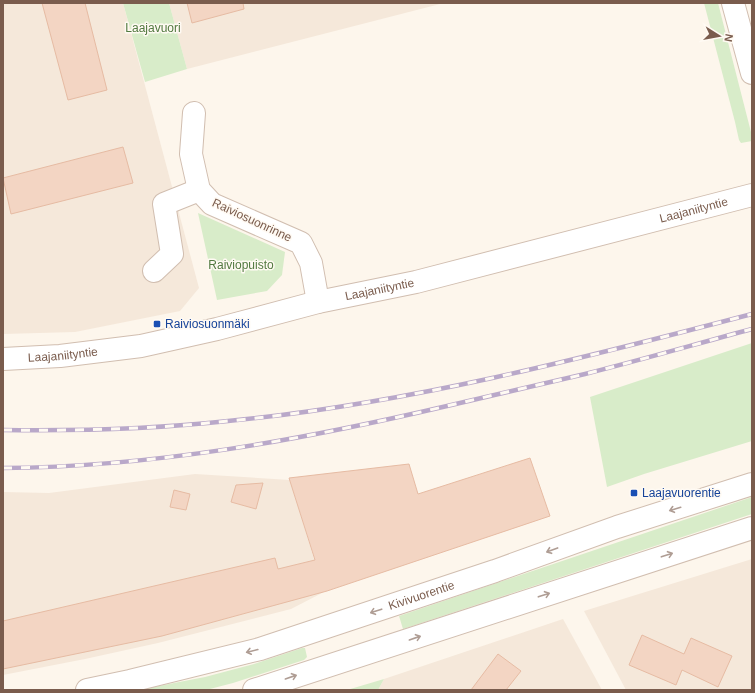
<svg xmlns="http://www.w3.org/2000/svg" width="755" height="693" viewBox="0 0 755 693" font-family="Arial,sans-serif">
	<rect width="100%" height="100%" fill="#fdf6ec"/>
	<!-- residential -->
	<g fill="#f5e8da">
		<path d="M3,3H123L199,288L180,311L75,332L3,334Z"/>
		<path d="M169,3H444L187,69Z"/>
		<path d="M195,474L290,480L324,592L291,609L158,643L85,659L3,675V492L49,493Z"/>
		<path d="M752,559V690H626L584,611Z"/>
		<path d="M563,619L602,690H378L384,679Z"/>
	</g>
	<!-- green -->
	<g fill="#d8ecc9">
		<path d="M123,3H169L187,69L145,82Z"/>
		<path d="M704,3H718L752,136V141L741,143L739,140L735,122Z"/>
		<path d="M198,213L285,252L282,275L267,291L217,300Z"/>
		<path d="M752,343V441L644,474L607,487L590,397Z"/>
		<path d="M752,497V514L403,629L399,616Z"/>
		<path d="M302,648H305L307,657L304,660L233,683L206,690H138L205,677L254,664Z"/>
		<path d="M384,679L378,690H347Z"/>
	</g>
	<!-- building -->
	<g fill="#f3d5c3" stroke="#e6bba3">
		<path d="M42,3H85L107,90L68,100Z"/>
		<path d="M187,3H243L244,9L192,23Z"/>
		<path d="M123,147L133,183L11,214L3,178Z"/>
		<path d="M530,458L550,516L327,591L162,636L3,669V621L275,558L278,569L315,560L289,478L409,464L418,494Z"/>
		<path d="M263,483L256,509L231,502L236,485Z"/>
		<path d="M174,490L190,494L186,510L170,507Z"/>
		<path d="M642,635L684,654L691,638L732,656L718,687L682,670L676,685L629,665Z"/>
		<path d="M498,654L521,671L506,690H471Z"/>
	</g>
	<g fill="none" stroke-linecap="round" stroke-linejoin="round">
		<!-- minor casing -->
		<g stroke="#d1beb0" stroke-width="24">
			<g id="minor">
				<path d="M733,3L752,73"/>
				<path d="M194,113L191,154L199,190L212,204L301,243L311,263L318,302"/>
				<path d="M154,271L172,254L164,204L199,190"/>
				<path id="s1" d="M3,359L60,356L141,346L217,329L318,302L416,282L752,195"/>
				<path id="s2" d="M87,690L130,681L260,649L495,571L617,527L752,484"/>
				<path d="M254,690L752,528"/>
			</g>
		</g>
		<!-- minor -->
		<use href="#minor" stroke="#fff" stroke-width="22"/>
		<!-- rail casing -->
		<g stroke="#b9a8c9" stroke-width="4.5">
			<g id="rail">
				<path d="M3,430C78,431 154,429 228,421C406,404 580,359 752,314"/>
				<path d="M3,468C153,467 301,440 447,406C493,395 539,385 585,374C641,360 696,344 752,329"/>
			</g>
		</g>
		<!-- rail -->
		<use href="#rail" stroke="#fffaf3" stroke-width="3" stroke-dasharray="9" stroke-linecap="butt"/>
	</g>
	<!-- one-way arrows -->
	<defs><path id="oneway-shaft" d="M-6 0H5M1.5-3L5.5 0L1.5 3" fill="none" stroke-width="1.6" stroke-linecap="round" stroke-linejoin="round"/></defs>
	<g stroke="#af9d94">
		<use href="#oneway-shaft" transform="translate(675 509) rotate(163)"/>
		<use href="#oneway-shaft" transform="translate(552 550) rotate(160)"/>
		<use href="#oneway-shaft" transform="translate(667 555) rotate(-18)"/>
		<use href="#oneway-shaft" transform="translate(544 595) rotate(-18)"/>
		<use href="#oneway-shaft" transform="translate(376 611) rotate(162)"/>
		<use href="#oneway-shaft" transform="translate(415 638) rotate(-19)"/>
		<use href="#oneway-shaft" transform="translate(252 651) rotate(166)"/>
		<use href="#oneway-shaft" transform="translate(291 677) rotate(-19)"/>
	</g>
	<!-- markers -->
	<g fill="#1a4fb4" stroke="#fffaf3" stroke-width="1.5">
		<rect x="153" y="320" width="8" height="8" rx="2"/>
		<rect x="630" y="489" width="8" height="8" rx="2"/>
	</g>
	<g text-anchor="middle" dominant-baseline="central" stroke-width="3" stroke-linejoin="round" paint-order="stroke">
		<!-- park labels -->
		<g font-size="12" fill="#537a41" stroke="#fffaf3">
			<text x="153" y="28">Laajavuori</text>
			<text x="241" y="265">Raiviopuisto</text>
		</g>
		<!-- street labels -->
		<g font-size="12" fill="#7a5c4d" stroke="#fffaf3">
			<text stroke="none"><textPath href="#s1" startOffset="708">Laajaniityntie</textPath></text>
			<text transform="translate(252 220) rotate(25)">Raiviosuonrinne</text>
			<text stroke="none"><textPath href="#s1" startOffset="384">Laajaniityntie</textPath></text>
			<text stroke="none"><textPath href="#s1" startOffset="60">Laajaniityntie</textPath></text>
			<text stroke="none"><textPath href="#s2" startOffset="348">Kivivuorentie</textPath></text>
		</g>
		<!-- transit labels -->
		<g font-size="12" fill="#164399" stroke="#fffaf3" text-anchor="start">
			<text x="165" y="324">Raiviosuonmäki</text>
			<text x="642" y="493">Laajavuorentie</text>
		</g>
	</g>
	<!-- border -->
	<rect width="755" height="693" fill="none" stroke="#7a5c4d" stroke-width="8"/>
	<!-- north arrow -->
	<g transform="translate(719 36) rotate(101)" stroke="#fffaf3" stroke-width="3" paint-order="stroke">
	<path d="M0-3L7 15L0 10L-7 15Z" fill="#7a5c4d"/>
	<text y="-6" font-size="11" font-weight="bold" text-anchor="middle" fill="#7a5c4d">N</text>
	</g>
</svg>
